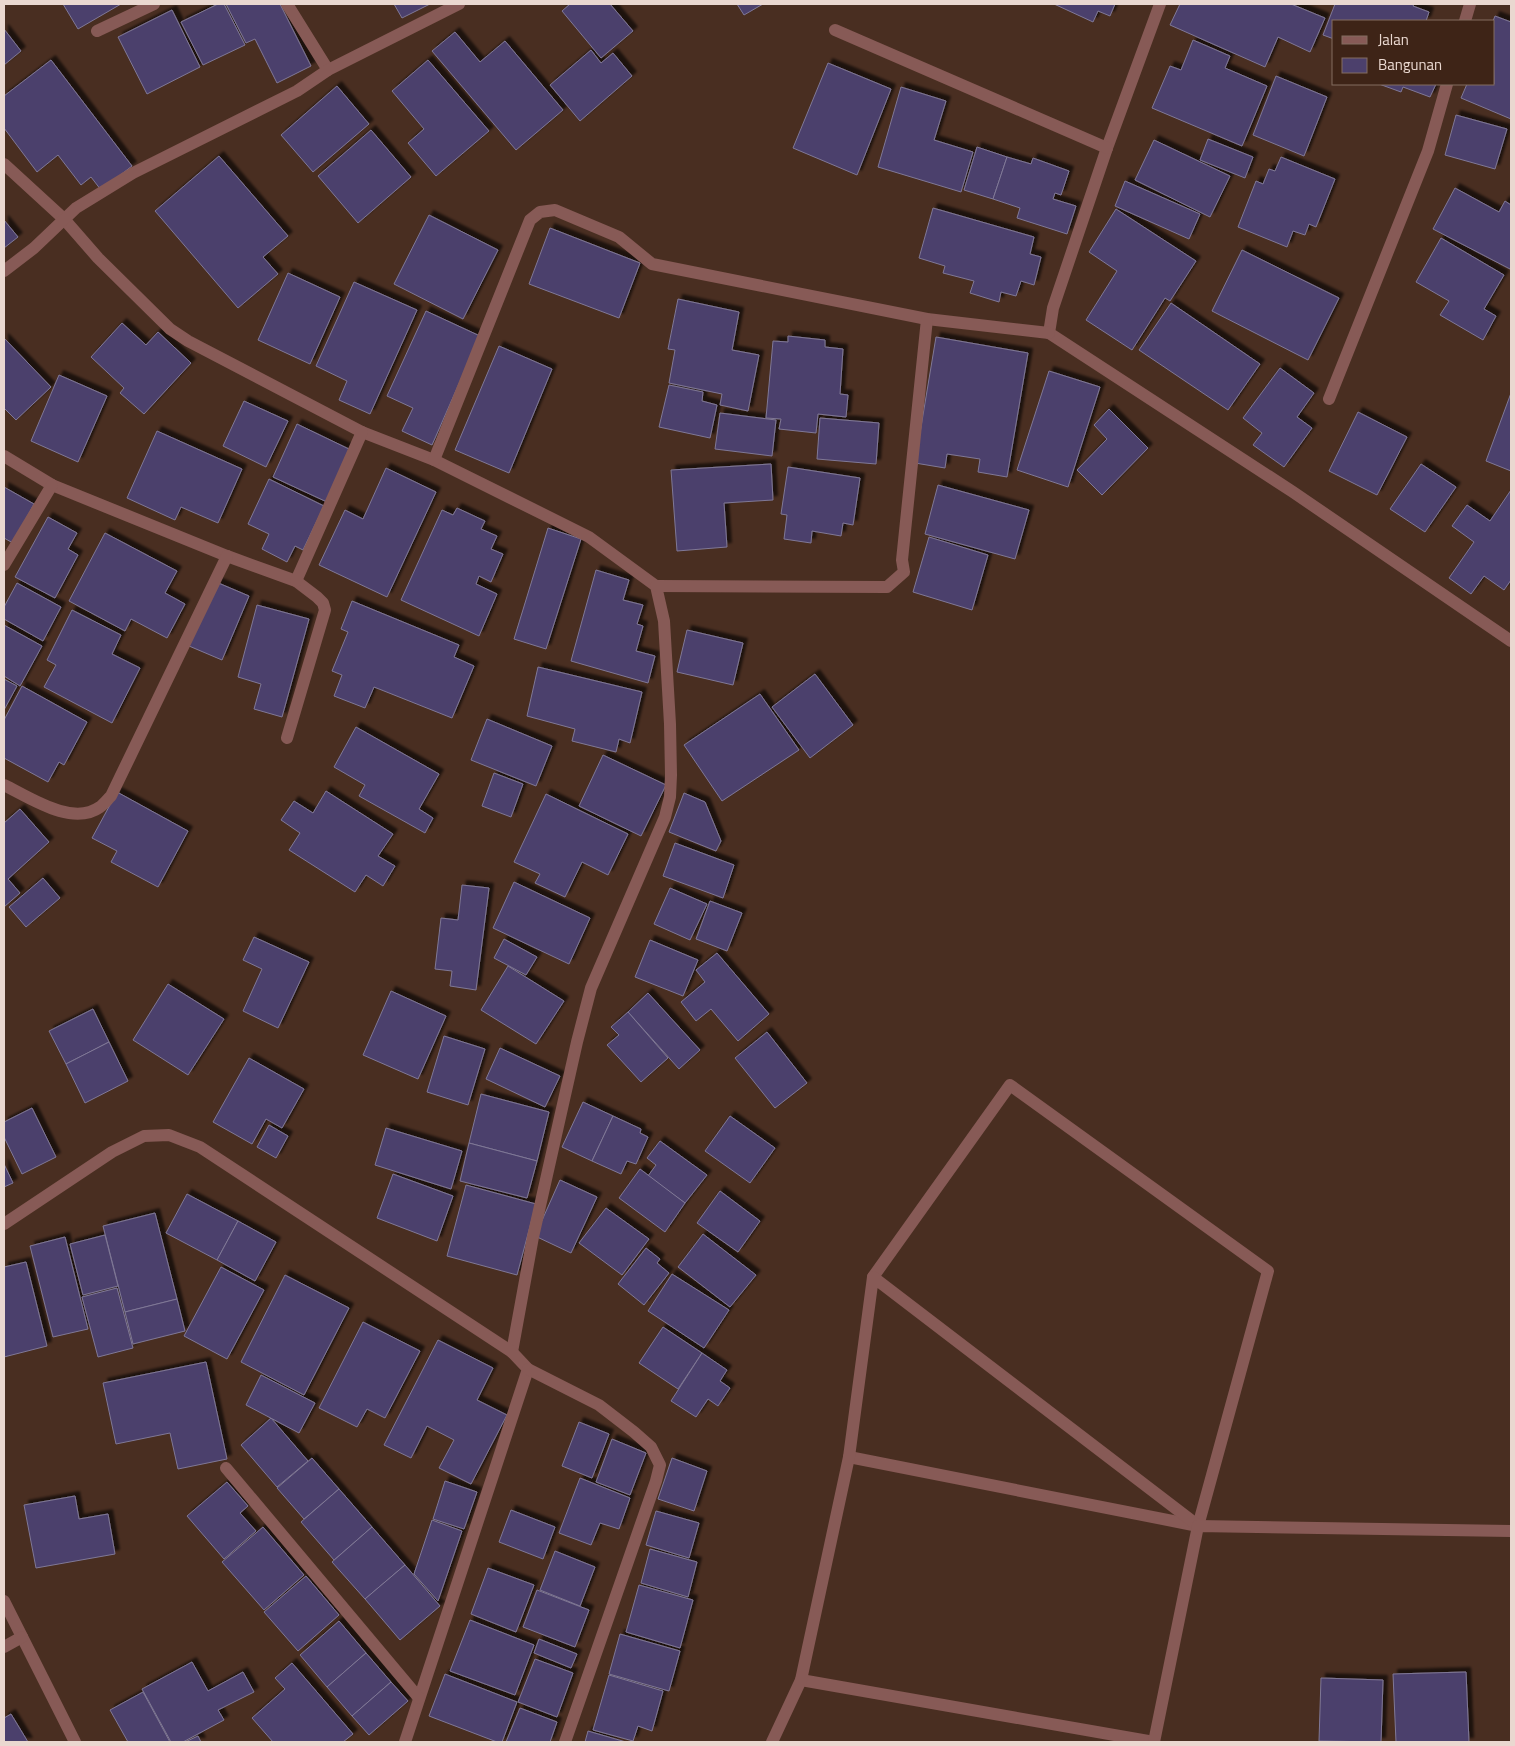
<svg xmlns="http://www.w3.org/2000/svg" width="1515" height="1746" viewBox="0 0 1515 1746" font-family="'Titillium Web',sans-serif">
	<defs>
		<filter id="shadow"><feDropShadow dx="4.5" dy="-4.5" stdDeviation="1" flood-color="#0009"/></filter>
	</defs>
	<rect width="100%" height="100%" fill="#492e21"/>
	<!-- building -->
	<g fill="#4c406c" stroke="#7f7896" filter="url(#shadow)">
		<path d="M63,4H121L78,29Z"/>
		<path d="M218,4H224L245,45L203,65L181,22Z"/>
		<path d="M226,4H280L311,66L277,83L255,39L246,43Z"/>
		<path d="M394,4H430L402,18Z"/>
		<path d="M570,4H610L633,31L601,58L562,11Z"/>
		<path d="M737,4H763L744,15Z"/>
		<path d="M1054,4H1115L1110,16L1098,11L1093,22Z"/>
		<path d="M1180,4H1291L1325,18L1310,52L1278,37L1265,67L1170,25Z"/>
		<path d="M1335,4H1414L1413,6L1429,12L1426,21H1334V39L1323,35Z"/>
		<path d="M172,10L200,67L147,94L118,37Z"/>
		<path d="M1495,16L1511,22V119L1461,98L1467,84H1494L1493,21Z"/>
		<path d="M4,29L21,51L4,65Z"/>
		<path d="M455,32L480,62L505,41L563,110L516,150L432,51Z"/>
		<path d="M1193,40L1230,56L1225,68L1267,86L1242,146L1152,108L1170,66L1181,70Z"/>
		<path d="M591,50L601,63L613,53L632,76L580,121L550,85Z"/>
		<path d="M51,60L132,166L101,190L91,177L81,185L58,155L37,172L4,128V96Z"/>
		<path d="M428,60L489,131L436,176L408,143L424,129L392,91Z"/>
		<path d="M828,63L891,89L857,175L793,148Z"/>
		<path d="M1276,76L1327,97L1304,156L1253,135Z"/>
		<path d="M1379,84H1436L1430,97L1403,87L1401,92Z"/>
		<path d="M337,86L369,124L313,172L281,135Z"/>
		<path d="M901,87L946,101L934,140L973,152L961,192L878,167Z"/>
		<path d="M1456,115L1507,129L1495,169L1445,155Z"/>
		<path d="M371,130L411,177L358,223L318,176Z"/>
		<path d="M1208,139L1253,157L1245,178L1200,160Z"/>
		<path d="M1154,140L1230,176L1210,217L1135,180Z"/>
		<path d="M977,147L1007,157L993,199L964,190Z"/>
		<path d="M219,156L288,236L263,257L278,274L238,308L155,211Z"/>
		<path d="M1007,157L1031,164L1033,158L1069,171L1061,195L1055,193L1053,199L1076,206L1067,234L1017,218L1020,208L993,199Z"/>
		<path d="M1281,157L1335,179L1316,227L1309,224L1305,235L1293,231L1287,247L1238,227L1256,181L1263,184L1269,169L1275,171Z"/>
		<path d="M1125,181L1200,214L1189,239L1115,206Z"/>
		<path d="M1455,188L1499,212L1505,201L1511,205V266L1510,269L1433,229Z"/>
		<path d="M933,208L1034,237L1030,254L1041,257L1034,285L1021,281L1016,296L1001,292L999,302L970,293L974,281L943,273L945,266L919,258Z"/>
		<path d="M1116,209L1196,261L1170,301L1165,298L1132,350L1086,320L1117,271L1089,252Z"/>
		<path d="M429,215L498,250L463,319L394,284Z"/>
		<path d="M4,220L18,237L4,248Z"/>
		<path d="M550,228L640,263L619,318L529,284Z"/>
		<path d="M1441,238L1504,275L1484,309L1496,316L1483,340L1440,315L1449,301L1416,282Z"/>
		<path d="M1242,250L1339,298L1308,360L1212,311Z"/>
		<path d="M288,273L340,297L310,364L258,340Z"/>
		<path d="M354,282L417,310L370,414L339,400L347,381L316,366Z"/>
		<path d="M678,299L739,312L732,350L759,355L748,411L720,405L722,394L669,383L675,350L668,349Z"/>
		<path d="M1171,303L1260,364L1228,410L1139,350Z"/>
		<path d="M426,311L480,336L432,445L402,431L413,408L387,396Z"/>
		<path d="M122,323L146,345L158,332L191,363L144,414L120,393L124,388L91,357Z"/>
		<path d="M788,336L825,340V347L843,349L840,394L848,395L846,417L818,414L816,433L779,429L781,419L766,418L773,341L788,342Z"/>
		<path d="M936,337L1028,353L1007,477L978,472L980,459L947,454L945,468L915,463Z"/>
		<path d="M4,338L51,387L16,420L5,409L4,410Z"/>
		<path d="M499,346L552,369L509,473L455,450Z"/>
		<path d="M1280,368L1314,393L1297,417L1312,428L1284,467L1253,445L1262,433L1243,418Z"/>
		<path d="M1049,371L1100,387L1068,487L1017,470Z"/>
		<path d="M59,375L107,396L78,462L31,441Z"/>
		<path d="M669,385L703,392L702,401L717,405L710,438L659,427Z"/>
		<path d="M1511,393V471L1486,461Z"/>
		<path d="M244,401L288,421L266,467L223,446Z"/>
		<path d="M1109,409L1148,448L1102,495L1077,470L1107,439L1094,425Z"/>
		<path d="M1358,412L1407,437L1377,495L1329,471Z"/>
		<path d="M720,413L776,420L772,456L715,449Z"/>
		<path d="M820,418L879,423L876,464L817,459Z"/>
		<path d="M297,424L351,450L327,502L273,477Z"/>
		<path d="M157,431L242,469L218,523L181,507L175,520L127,498Z"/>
		<path d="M771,464L773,500L724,503L727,547L677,551L671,470Z"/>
		<path d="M1421,464L1456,487L1425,532L1390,509Z"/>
		<path d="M788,467L860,478L853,525L843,523L841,536L812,531L811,543L784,539L787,515L781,514Z"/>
		<path d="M386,468L436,492L387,597L319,565L345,510L363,519Z"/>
		<path d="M269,479L324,506L303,550L295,546L287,562L262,549L269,534L248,524Z"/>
		<path d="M938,485L1029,510L1015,559L925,534Z"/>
		<path d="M4,487L34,504L13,543L4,538Z"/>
		<path d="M1511,490V580L1504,590L1484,576L1471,594L1449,578L1474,542L1452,526L1467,505L1490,521Z"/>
		<path d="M457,508L485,521L481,529L497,536L491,549L503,554L491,582L479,576L476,584L497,594L479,636L401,600L442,510L453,515Z"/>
		<path d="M48,517L77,533L68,549L78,555L55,598L15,577Z"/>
		<path d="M548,528L581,539L546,649L514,639Z"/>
		<path d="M105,533L177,571L165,593L185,604L167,638L131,619L125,631L69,601Z"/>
		<path d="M929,537L988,555L972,610L913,592Z"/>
		<path d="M596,570L629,580L623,600L643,605L637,624L643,626L636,651L655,656L648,683L571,661Z"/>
		<path d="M216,582L249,596L222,660L189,646Z"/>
		<path d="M17,583L61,607L43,641L4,619V607Z"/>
		<path d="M352,601L459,645L454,657L474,666L452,718L374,687L365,708L334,696L342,675L332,671L348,632L341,629Z"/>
		<path d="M257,605L309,619L282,717L254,709L261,684L238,677Z"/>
		<path d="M72,610L121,635L112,654L140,668L112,723L44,687L56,665L47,660Z"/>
		<path d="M4,625L42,646L20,686L4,676Z"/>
		<path d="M687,630L743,643L733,685L677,672Z"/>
		<path d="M538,667L642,692L630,743L619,739L616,752L572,741L575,729L527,716Z"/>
		<path d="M815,674L853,725L810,758L772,707Z"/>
		<path d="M4,679L17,686L4,710Z"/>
		<path d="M22,686L87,722L64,765L59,762L48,782L4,758V720Z"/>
		<path d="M760,694L799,750L722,801L684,745Z"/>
		<path d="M487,719L552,746L536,786L471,760Z"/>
		<path d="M356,727L439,774L419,809L433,818L425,833L359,796L365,785L334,767Z"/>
		<path d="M603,755L666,785L641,836L579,806Z"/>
		<path d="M494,773L523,784L511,817L482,806Z"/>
		<path d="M326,791L393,834L378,856L395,866L383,886L366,875L355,892L289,850L300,833L281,820L294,801L313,813Z"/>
		<path d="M117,792L188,831L158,887L111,862L117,851L92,838Z"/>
		<path d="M684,793L705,802L721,841L716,851L669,832Z"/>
		<path d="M546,794L628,834L608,875L582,862L565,897L535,883L540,874L514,862Z"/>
		<path d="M20,809L49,842L8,879L20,893L4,907V823Z"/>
		<path d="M675,843L734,865L723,898L663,876Z"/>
		<path d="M43,878L60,898L26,927L9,907Z"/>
		<path d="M514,882L590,918L569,964L493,928Z"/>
		<path d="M462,885L489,888L476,990L450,986L452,971L435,969L441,918L458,920Z"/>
		<path d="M670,888L707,904L690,940L654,924Z"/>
		<path d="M710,901L742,913L727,951L696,939Z"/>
		<path d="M254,937L309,962L278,1028L243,1011L262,969L243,960Z"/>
		<path d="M504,939L537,957L526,975L494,958Z"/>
		<path d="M650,940L698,960L683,996L635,977Z"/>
		<path d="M717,953L769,1014L738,1041L711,1009L696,1021L681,1002L705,982L696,970Z"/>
		<path d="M508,966L564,1001L536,1044L481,1010Z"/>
		<path d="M168,984L224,1019L188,1075L133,1040Z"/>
		<path d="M391,991L446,1016L418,1079L363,1055Z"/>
		<path d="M648,993L700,1050L679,1069L628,1012Z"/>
		<path d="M93,1009L109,1042L66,1064L49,1031Z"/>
		<path d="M628,1012L668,1058L641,1082L607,1045L619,1035L611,1027Z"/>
		<path d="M767,1032L807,1083L775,1108L735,1058Z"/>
		<path d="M444,1036L485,1049L468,1105L427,1092Z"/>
		<path d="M109,1042L128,1081L85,1103L66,1064Z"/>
		<path d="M500,1048L560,1076L545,1107L486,1079Z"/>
		<path d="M249,1058L304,1089L282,1128L266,1119L252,1144L213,1122Z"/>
		<path d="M481,1094L549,1112L537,1161L469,1143Z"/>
		<path d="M583,1102L613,1116L592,1161L562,1147Z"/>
		<path d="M32,1108L56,1157L22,1174L4,1137V1122Z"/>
		<path d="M613,1116L641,1129L640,1133L648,1137L636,1164L627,1161L621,1174L592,1161Z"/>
		<path d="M730,1116L775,1148L750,1183L705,1151Z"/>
		<path d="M269,1125L288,1136L276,1158L257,1147Z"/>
		<path d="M386,1128L462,1151L451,1189L375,1165Z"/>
		<path d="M660,1141L707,1175L685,1203L648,1176L656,1165L647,1158Z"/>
		<path d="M469,1143L537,1161L527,1198L460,1181Z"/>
		<path d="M4,1164L13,1183L4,1187Z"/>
		<path d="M640,1169L685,1203L665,1232L619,1198Z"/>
		<path d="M393,1174L453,1196L437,1241L377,1218Z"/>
		<path d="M560,1180L597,1197L571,1253L535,1236Z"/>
		<path d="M466,1185L536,1204L517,1275L447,1256Z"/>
		<path d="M720,1191L760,1221L738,1252L697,1223Z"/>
		<path d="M187,1194L238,1221L217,1260L166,1233Z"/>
		<path d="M606,1208L649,1239L622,1275L579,1243Z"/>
		<path d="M155,1213L177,1299L125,1312L103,1226Z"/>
		<path d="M238,1221L276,1242L255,1281L217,1260Z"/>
		<path d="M703,1234L756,1275L730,1307L678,1267Z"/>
		<path d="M105,1235L118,1286L83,1295L70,1244Z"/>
		<path d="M65,1237L88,1329L53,1337L30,1246Z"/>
		<path d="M646,1248L660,1259L657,1263L669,1273L644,1305L618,1284Z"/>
		<path d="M26,1262L47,1346L4,1357V1267Z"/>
		<path d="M221,1267L264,1290L227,1359L184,1336Z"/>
		<path d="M672,1274L729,1310L704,1348L648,1311Z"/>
		<path d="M285,1275L349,1308L304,1395L241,1362Z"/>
		<path d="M117,1288L133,1348L98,1357L82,1297Z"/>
		<path d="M177,1299L185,1331L133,1344L125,1312Z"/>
		<path d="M363,1322L420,1351L385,1418L367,1409L357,1427L319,1408Z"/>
		<path d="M663,1327L702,1353L678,1389L639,1363Z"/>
		<path d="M438,1340L493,1368L477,1400L507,1415L471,1484L439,1468L454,1440L427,1426L411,1458L384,1445Z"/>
		<path d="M702,1353L727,1370L720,1381L730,1388L718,1406L708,1399L696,1417L671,1401Z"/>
		<path d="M206,1362L227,1459L178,1469L170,1433L116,1444L103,1383Z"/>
		<path d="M261,1375L315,1403L299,1433L246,1405Z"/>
		<path d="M271,1418L308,1461L277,1487L241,1445Z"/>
		<path d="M579,1422L609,1434L592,1478L562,1466Z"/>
		<path d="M612,1439L646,1453L630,1495L596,1482Z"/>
		<path d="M312,1458L339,1489L304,1519L277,1488Z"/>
		<path d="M672,1458L707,1471L694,1511L658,1499Z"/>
		<path d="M580,1478L630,1498L619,1529L600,1523L591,1545L559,1533Z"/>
		<path d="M445,1481L477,1492L464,1529L433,1519Z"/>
		<path d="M227,1482L248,1506L240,1513L256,1531L224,1559L187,1516Z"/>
		<path d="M339,1489L372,1527L334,1560L301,1522Z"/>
		<path d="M75,1496L79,1519L108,1514L115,1554L36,1568L24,1505Z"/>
		<path d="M511,1510L555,1527L543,1559L499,1542Z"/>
		<path d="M656,1511L699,1523L689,1558L646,1545Z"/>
		<path d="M432,1520L462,1531L438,1601L414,1574Z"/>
		<path d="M263,1527L304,1575L264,1610L222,1562Z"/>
		<path d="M372,1527L405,1565L365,1599L332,1562Z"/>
		<path d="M650,1549L697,1562L688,1597L641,1583Z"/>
		<path d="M555,1551L595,1567L580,1606L540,1590Z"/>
		<path d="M405,1565L440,1606L400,1640L365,1599Z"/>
		<path d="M488,1568L534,1585L516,1632L471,1614Z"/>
		<path d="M306,1576L339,1615L298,1651L264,1612Z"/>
		<path d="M639,1585L693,1600L680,1648L626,1632Z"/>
		<path d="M537,1590L589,1610L575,1647L523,1627Z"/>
		<path d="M470,1620L534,1645L515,1695L450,1671Z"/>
		<path d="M339,1621L366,1653L327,1687L300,1655Z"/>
		<path d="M620,1634L680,1651L669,1691L609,1674Z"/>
		<path d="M539,1639L577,1654L571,1668L534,1653Z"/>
		<path d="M366,1653L391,1682L352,1716L327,1687Z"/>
		<path d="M535,1659L573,1673L557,1717L518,1702Z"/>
		<path d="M192,1662L208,1691L243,1672L254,1692L218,1710L224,1720L183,1742H171L142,1689Z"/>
		<path d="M292,1663L353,1734L343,1742H273L252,1718L285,1689L275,1678Z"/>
		<path d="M1466,1672L1469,1742H1396L1393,1674Z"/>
		<path d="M445,1674L517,1702L502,1742H497L429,1716Z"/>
		<path d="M609,1675L663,1691L652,1731L638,1726L633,1741L593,1730Z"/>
		<path d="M1321,1678L1383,1680L1381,1742L1319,1741Z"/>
		<path d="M391,1682L408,1701L369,1735L352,1716Z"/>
		<path d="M143,1692L170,1742H128L110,1710Z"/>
		<path d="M520,1708L557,1722L550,1742H506Z"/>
		<path d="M11,1714L28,1742H4V1718Z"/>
		<path d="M588,1731L626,1742H585Z"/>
		<path d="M198,1736L201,1742H185Z"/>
	</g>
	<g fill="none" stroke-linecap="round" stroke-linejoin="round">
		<!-- minor -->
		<g stroke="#875a56" stroke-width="12">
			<path d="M287,4L328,70"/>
			<path d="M1160,4L1107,148L1053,308L1049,333L1293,492L1511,641"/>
			<path d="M1465,21L1470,4"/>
			<path d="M835,30L1107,148"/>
			<path d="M97,31L154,4"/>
			<path d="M4,164L64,219L98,258L170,329L188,341L362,432L434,460L589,537L656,586L664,621L670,724L671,775L670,797L665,817L591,988L577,1042L533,1237L512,1352"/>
			<path d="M4,271L34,248L76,208L133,173L297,91L328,70L459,4"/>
			<path d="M1329,399L1428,151L1447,84"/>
			<path d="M4,456L52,485L227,556L296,581L317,597L323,603L325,610L287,738"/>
			<path d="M434,460L530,220L540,212L555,210L619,237L652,264L927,319L1049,333"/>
			<path d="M4,565L52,485"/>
			<path d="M296,581L362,432"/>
			<path d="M656,586L887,587L904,572L902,560L927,319"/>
			<path d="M4,785C29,797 72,827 100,807C104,804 107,800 111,796L227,556"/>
			<path d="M4,1224L112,1152L144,1136L169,1135L200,1147L512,1352L528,1369L405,1742"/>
			<path d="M528,1369L599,1405L634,1432L651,1447L660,1465L656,1481L565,1742"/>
			<path d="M849,1457L1198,1526L1268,1271L1010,1085L873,1277"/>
			<path d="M226,1468L419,1698"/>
			<path d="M4,1601L75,1742"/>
			<path d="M4,1647L22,1637"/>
			<path d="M801,1680L1154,1742"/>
			<path d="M772,1742L801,1680L849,1457L873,1277L1196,1524"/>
			<path d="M1154,1742L1198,1526L1511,1531"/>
		</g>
	</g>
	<!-- border -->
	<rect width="1515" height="1746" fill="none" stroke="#ead8d0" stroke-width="10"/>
	<!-- legend -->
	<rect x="1332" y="20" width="162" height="65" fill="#3e2417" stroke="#836c61"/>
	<rect x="1342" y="36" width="25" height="8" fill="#875a56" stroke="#836c61"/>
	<text x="1378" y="45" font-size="15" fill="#ead8d0">Jalan</text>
	<rect x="1342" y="58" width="25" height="15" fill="#4c406c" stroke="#836c61"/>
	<text x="1378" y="70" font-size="15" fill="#ead8d0">Bangunan</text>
</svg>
